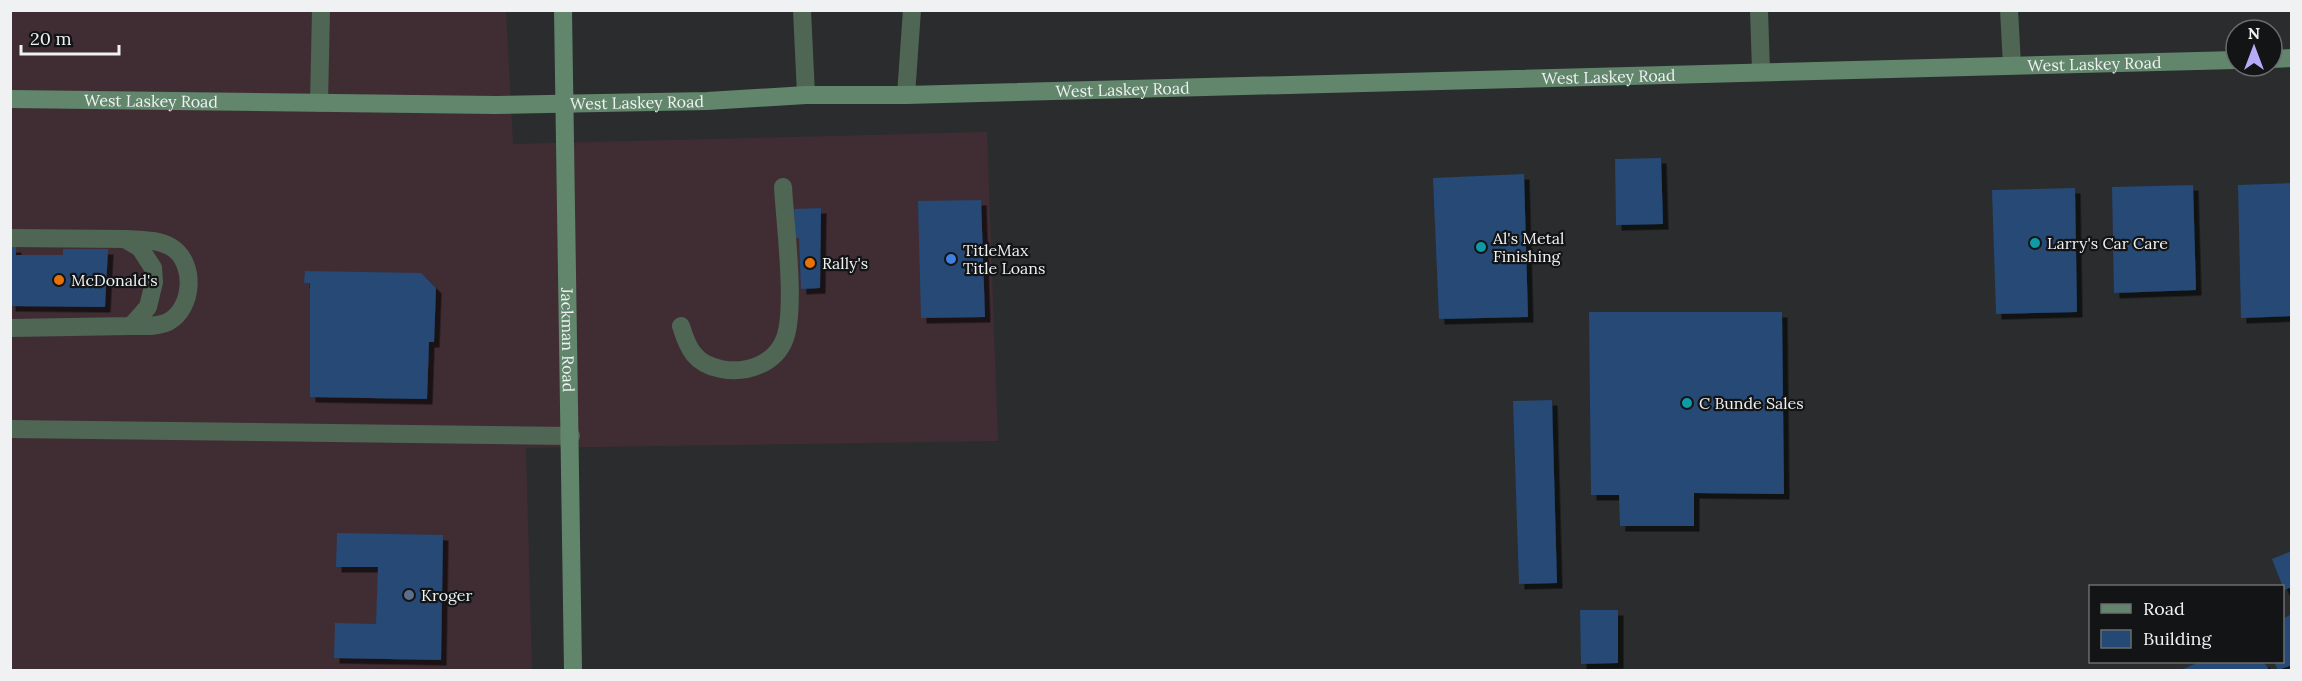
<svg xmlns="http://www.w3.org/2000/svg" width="2302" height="681" viewBox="0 0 2302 681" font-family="Lora,serif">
	<defs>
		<filter id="shadow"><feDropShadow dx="5.5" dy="5.5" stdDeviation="0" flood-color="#0009"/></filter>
	</defs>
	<rect width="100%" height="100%" fill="#2a2c2e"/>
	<!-- commercial -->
	<path fill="#402d34" d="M10,11H506L513,144L987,132L998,441L526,448L532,670H11Z"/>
	<!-- building -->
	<g fill="#254975" filter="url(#shadow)">
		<path d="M1661,158L1663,224L1616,225L1615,159Z"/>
		<path d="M1524,174L1528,317L1439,319L1433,178Z"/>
		<path d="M2292,183V316L2241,318L2238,185Z"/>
		<path d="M2193,185L2196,290L2114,293L2112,187Z"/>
		<path d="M2075,188L2077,312L1996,314L1992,190Z"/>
		<path d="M981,200L985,317L921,318L918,201Z"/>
		<path d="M821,208L820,288L801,289L799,238H795L794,209Z"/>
		<path d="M10,247H16V255H63V249H108L105,307L10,306Z"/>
		<path d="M305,271L421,273L436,288L434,342H429L427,399L310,397V283H304Z"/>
		<path d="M1589,312H1782L1784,494L1694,493V526H1620L1619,495H1591Z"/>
		<path d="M1552,400L1557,583L1519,584L1513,401Z"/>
		<path d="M337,533L443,535L441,660L334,658L335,623L376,624L378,567H336Z"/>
		<path d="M2292,551V587L2284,590L2272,559Z"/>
		<path d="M1580,610H1618V663L1581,664Z"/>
		<path d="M2292,614V665L2278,670L2274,662H2282V619Z"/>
		<path d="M2199,662H2264L2269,670H2181Z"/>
	</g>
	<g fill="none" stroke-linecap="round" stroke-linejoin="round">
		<!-- lane -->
		<g stroke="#4f6655" stroke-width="18">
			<path d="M802,10L806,95"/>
			<path d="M1759,10L1761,71"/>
			<path d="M2009,10L2012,65"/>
			<path d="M906,95L912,10"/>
			<path d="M319,103L321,10"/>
			<path d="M10,238L125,239L140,248L153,268L154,282L148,307L131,326L10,328"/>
			<path d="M126,239C141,240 157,239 171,247C196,262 194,308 168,322C157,327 143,326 131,326"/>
			<path d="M681,326C688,349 695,364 721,369C746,374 776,364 785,338C796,307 785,223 783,187"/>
			<path d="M10,429L571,436"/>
		</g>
		<!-- secondary -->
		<g stroke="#61866b" stroke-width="18">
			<path id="s1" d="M563,10L573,670"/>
			<path d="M2272,59L2292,58"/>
			<path id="s2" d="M10,99L496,105L707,101L806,95H906L2236,60"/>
		</g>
	</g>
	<!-- markers -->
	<g fill="#0f9aa8" stroke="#131415" stroke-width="2">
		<circle cx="2035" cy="243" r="6"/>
		<circle cx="1481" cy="247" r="6"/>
		<circle cx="1687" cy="403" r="6"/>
	</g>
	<circle fill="#3f7fe0" stroke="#131415" stroke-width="2" cx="951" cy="259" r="6"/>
	<g fill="#e8710a" stroke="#131415" stroke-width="2">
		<circle cx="810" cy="263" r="6"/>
		<circle cx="59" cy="280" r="6"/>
	</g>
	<circle fill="#5c6f8a" stroke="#131415" stroke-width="2" cx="409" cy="595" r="6"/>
	<g text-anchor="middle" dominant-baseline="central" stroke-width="4.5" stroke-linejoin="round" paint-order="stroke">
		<!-- street labels -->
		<g font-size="16" fill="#eff1f2" stroke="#131415">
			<text stroke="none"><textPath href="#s2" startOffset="2085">West Laskey Road</textPath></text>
			<text stroke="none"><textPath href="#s2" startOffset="1599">West Laskey Road</textPath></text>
			<text stroke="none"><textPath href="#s2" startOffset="1113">West Laskey Road</textPath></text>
			<text stroke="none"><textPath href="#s2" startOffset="141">West Laskey Road</textPath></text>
			<text stroke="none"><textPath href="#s2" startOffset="627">West Laskey Road</textPath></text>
			<text stroke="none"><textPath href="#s1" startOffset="330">Jackman Road</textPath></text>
		</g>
		<!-- poi labels -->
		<g font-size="16" fill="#eff1f2" stroke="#131415" text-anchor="start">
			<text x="1493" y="238">Al's Metal<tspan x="1493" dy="18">Finishing</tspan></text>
			<text x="2047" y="243">Larry's Car Care</text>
			<text x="963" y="250">TitleMax<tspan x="963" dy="18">Title Loans</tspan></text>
			<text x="822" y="263">Rally's</text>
			<text x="71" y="280">McDonald's</text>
			<text x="1699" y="403">C Bunde Sales</text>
			<text x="421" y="595">Kroger</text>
		</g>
	</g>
	<!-- border -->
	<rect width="2302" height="681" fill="none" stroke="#eff1f2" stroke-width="24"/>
	<!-- legend -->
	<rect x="2089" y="585" width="195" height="78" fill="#131415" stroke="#6b6c6d" stroke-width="1.5"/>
	<rect x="2101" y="604" width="30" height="9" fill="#61866b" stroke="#6b6c6d" stroke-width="1.5"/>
	<text x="2143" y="615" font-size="18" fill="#eff1f2">Road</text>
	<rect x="2101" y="630" width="30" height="18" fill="#254975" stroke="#6b6c6d" stroke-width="1.5"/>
	<text x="2143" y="645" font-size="18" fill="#eff1f2">Building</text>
	<!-- north arrow -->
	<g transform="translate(2254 48)"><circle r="28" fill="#131415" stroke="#6b6c6d" stroke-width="1.5"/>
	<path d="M0-4.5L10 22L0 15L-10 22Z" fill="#b4acf9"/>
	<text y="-9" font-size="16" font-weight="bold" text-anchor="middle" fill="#eff1f2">N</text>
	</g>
	<!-- scale -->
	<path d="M21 45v9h98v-9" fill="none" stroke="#eff1f2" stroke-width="3"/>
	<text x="30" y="45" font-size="18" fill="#eff1f2" stroke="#131415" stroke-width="4.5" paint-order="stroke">20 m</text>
</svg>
